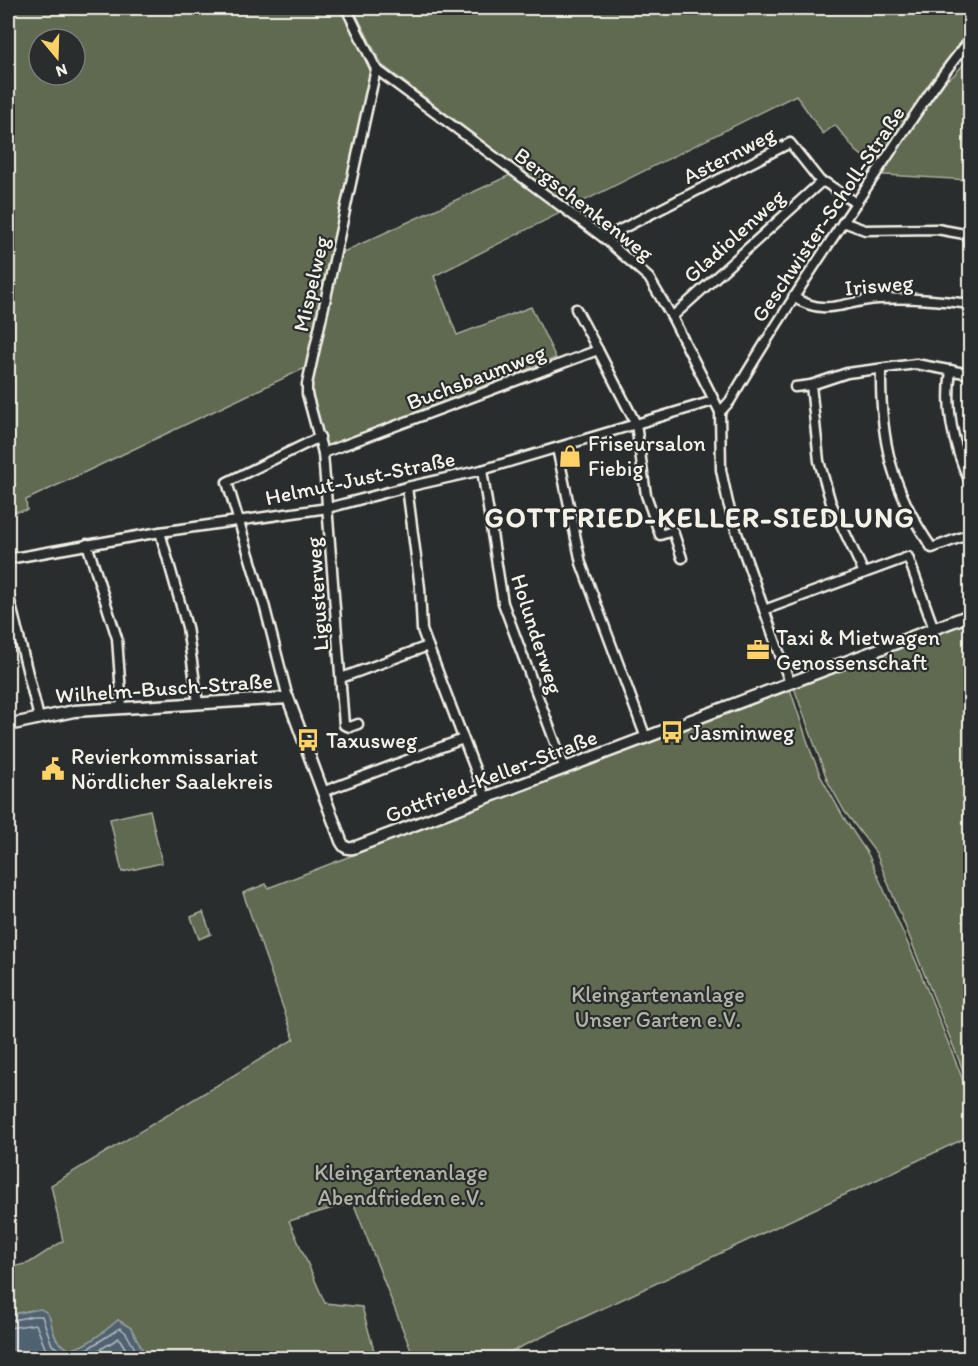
<svg xmlns="http://www.w3.org/2000/svg" width="978" height="1366" viewBox="0 0 978 1366" font-family="Itim,sans-serif">
	<rect width="100%" height="100%" fill="#2a2d2e"/>
	<filter id="ink" filterUnits="userSpaceOnUse"><feTurbulence type="fractalNoise" baseFrequency=".0167" numOctaves="2"/><feDisplacementMap in="SourceGraphic" scale="12" xChannelSelector="R" yChannelSelector="G"/><feConvolveMatrix kernelMatrix="1 2 1 2 8 2 1 2 1" color-interpolation-filters="sRGB"/></filter>
	<g filter="url(#ink)">
		<!-- green -->
		<g fill="#5f6a51" stroke="#aaae9c" stroke-width="1.5" fill-rule="evenodd">
			<path d="M8,8H344L378,67L339,254L521,170L382,65L353,8H970V34L929,92L954,75L970,57V180L869,174L874,165L856,151L835,125L823,134L796,95L434,276L457,335L531,307L556,358L325,447L324,435L309,391L305,368L26,500L27,510L8,513ZM39,39H75V75H39Z"/>
			<path d="M970,617V1088L876,853L845,812L828,782L793,685Z"/>
			<path d="M789,686L811,752L821,777L844,818L868,854L917,964L970,1098V1136L497,1358H414L353,1202L289,1221L325,1303L362,1307L376,1358H147L131,1328L118,1320C104,1332 88,1345 70,1350L57,1341L51,1325L32,1310L8,1315V1268L29,1263L63,1241L51,1185L294,1039L243,893L266,884L268,888Z"/>
			<path d="M150,810L162,863L122,872L110,819Z"/>
			<path d="M203,912L211,934L199,939L191,917Z"/>
		</g>
		<!-- water -->
		<path fill="#506272" stroke="#929ba1" stroke-width="1.5" d="M40,1309C56,1314 48,1331 58,1341C60,1345 66,1347 70,1350C88,1345 104,1332 118,1320L131,1328L147,1358H8V1315Z"/>
		<g fill="none" stroke-linecap="round" stroke-linejoin="round">
			<!-- shore -->
			<g stroke="#b2b8b9" stroke-width="1.5">
				<path d="M8,1321L33,1316H42L52,1345L69,1355L81,1353L120,1328L126,1333L140,1358"/>
				<path d="M8,1328L36,1324L45,1348L59,1358"/>
				<path d="M86,1358L119,1338L131,1358"/>
			</g>
			<!-- street casing -->
			<g stroke="#f4f1e8" stroke-width="13">
				<g id="street">
					<path d="M346,8L376,69L604,238L649,278L672,317L720,412L721,470L728,503L737,533L790,683"/>
					<path d="M843,222L865,230L937,229L970,235"/>
					<path d="M604,238L790,143L821,182L826,183L856,203"/>
					<path d="M793,297C828,318 843,301 878,299C909,297 940,300 970,304"/>
					<path d="M672,317L821,182"/>
					<path d="M598,350L636,424L646,495L660,535L673,531L682,558"/>
					<path d="M881,369C880,439 891,489 932,548L970,534"/>
					<path d="M951,370C945,410 953,446 970,482"/>
					<path d="M811,385L819,461L831,503L864,573"/>
					<path d="M795,387L811,385L847,373L916,364L970,374"/>
					<path d="M720,412L730,401C778,319 830,241 883,163C911,121 938,78 970,40"/>
					<path d="M557,448L581,563L646,738"/>
					<path d="M323,453L598,350L576,309"/>
					<path d="M482,470L503,603L565,769"/>
					<path d="M407,487L420,588L422,630L486,798"/>
					<path d="M160,532L187,627L198,703"/>
					<path d="M87,544L117,638L122,708"/>
					<path d="M8,559L160,532L328,508L407,487L482,470L713,401"/>
					<path d="M8,593L39,718"/>
					<path d="M764,610L908,557L934,629"/>
					<path d="M341,678L428,646"/>
					<path d="M288,698L265,608L227,482L320,437"/>
					<path d="M358,724L350,727L344,725L323,453L307,394V384L376,69"/>
					<path d="M322,792L463,739"/>
				</g>
			</g>
			<!-- secondary casing -->
			<g stroke="#f4f1e8" stroke-width="15">
				<path id="secondary" d="M8,725L74,711L288,698L341,841C344,847 346,849 353,848L970,615"/>
			</g>
			<!-- street -->
			<use href="#street" stroke="#2a2d2e" stroke-width="8"/>
			<!-- secondary -->
			<use href="#secondary" stroke="#2a2d2e" stroke-width="10"/>
		</g>
	</g>
	<!-- icons -->
	<defs>
		<g id="shop-bare" transform="scale(1.8)"><path d="M-5-2.5h2.3a2.7 3.5 0 0 1 5.4 0H5L5.5 6h-11ZM-1.5-2.5h3a1.5 2.3 0 0 0-3 0Z" fill="#ffd166" stroke="#2a2d2e" stroke-width="2.5" paint-order="stroke"/></g>
		<g id="office-bare" transform="scale(1.8)"><path d="M-6-3h4V-5.5h4V-3h4V5H-6ZM-1-4.5V-3h2v-1.5ZM-6 0V1H6V0Z" fill="#ffd166" stroke="#2a2d2e" stroke-width="2.5" paint-order="stroke"/></g>
		<g id="bus-bare" transform="scale(1.8)"><path d="M-5-6H5V4H4V6H2V4H-2V6H-4V4H-5ZM-3.5-4V0h7V-4ZM-3.5 1.2v1.5H-2V1.2ZM2 1.2v1.5H3.5V1.2Z" fill="#ffd166" stroke="#2a2d2e" stroke-width="2.5" paint-order="stroke"/></g>
		<g id="civic-bare" transform="scale(1.8)"><path d="M-.6-6.5H3V-4.5H.6V-3L4-1V1h2V6H-6V1h2V-1L-.6-3ZM-1.2 2.5V6h2.4V2.5Z" fill="#ffd166" stroke="#2a2d2e" stroke-width="2.5" paint-order="stroke"/></g>
	</defs>
	<g fill-rule="evenodd">
		<use href="#shop-bare" x="570" y="456"/>
		<use href="#office-bare" x="758" y="650"/>
		<use href="#bus-bare" x="672" y="732"/>
		<use href="#bus-bare" x="308" y="740"/>
		<use href="#civic-bare" x="53" y="769"/>
	</g>
	<g text-anchor="middle" dominant-baseline="central" stroke-width="4.5" stroke-linejoin="round" paint-order="stroke">
		<!-- street labels -->
		<g font-size="22" fill="#f4f1e8" stroke="#2a2d2e">
			<text transform="translate(729 155) rotate(-27)">Asternweg</text>
			<text transform="translate(584 204) rotate(38)">Bergschenkenweg</text>
			<text transform="translate(828 214) rotate(-56)">Geschwister-Scholl-Straße</text>
			<text transform="translate(734 236) rotate(-42)">Gladiolenweg</text>
			<text transform="translate(311 284) rotate(-77)">Mispelweg</text>
			<text transform="translate(879 285) rotate(-5)">Irisweg</text>
			<text transform="translate(476 377) rotate(-21)">Buchsbaumweg</text>
			<text transform="translate(360 478) rotate(-12)">Helmut-Just-Straße</text>
			<text transform="translate(317 594) rotate(-94)">Ligusterweg</text>
			<text transform="translate(537 634) rotate(72)">Holunderweg</text>
			<text transform="translate(164 688) rotate(-4)">Wilhelm-Busch-Straße</text>
			<text transform="translate(491 776) rotate(-21)">Gottfried-Keller-Straße</text>
		</g>
		<!-- poi labels -->
		<g font-size="22" fill="#f4f1e8" stroke="#2a2d2e" text-anchor="start">
			<text x="588" y="443">Friseursalon<tspan x="588" dy="25">Fiebig</tspan></text>
			<text x="776" y="637">Taxi &amp; Mietwagen<tspan x="776" dy="25">Genossenschaft</tspan></text>
			<text x="690" y="732">Jasminweg</text>
			<text x="326" y="740">Taxusweg</text>
			<text x="71" y="756">Revierkommissariat<tspan x="71" dy="25">Nördlicher Saalekreis</tspan></text>
		</g>
		<!-- park labels -->
		<g font-size="22" fill="#b1b4a4" stroke="#2a2d2e">
			<text x="658" y="994">Kleingartenanlage<tspan x="658" dy="25">Unser Garten e.V.</tspan></text>
			<text x="401" y="1172">Kleingartenanlage<tspan x="401" dy="25">Abendfrieden e.V.</tspan></text>
		</g>
		<!-- district labels -->
		<g font-size="28" font-weight="bold" letter-spacing="1.5" fill="#f4f1e8" stroke="#2a2d2e">
			<text x="700" y="517">GOTTFRIED-KELLER-SIEDLUNG</text>
		</g>
	</g>
	<!-- margin -->
	<rect width="978" height="1366" fill="none" stroke="#2a2d2e" stroke-width="30"/>
	<rect x="15" y="15" width="948" height="1336" fill="none" stroke="#f4f1e8" stroke-width="2" filter="url(#ink)"/>
	<!-- north arrow -->
	<g transform="translate(57 57) rotate(161)"><circle r="28" fill="#2a2d2e" stroke="#7b7b78" stroke-width="1.5"/>
	<path d="M0-4.5L10 22L0 15L-10 22Z" fill="#ffd166"/>
	<text y="-9" font-size="16" font-weight="bold" text-anchor="middle" fill="#f4f1e8">N</text>
	</g>
</svg>
